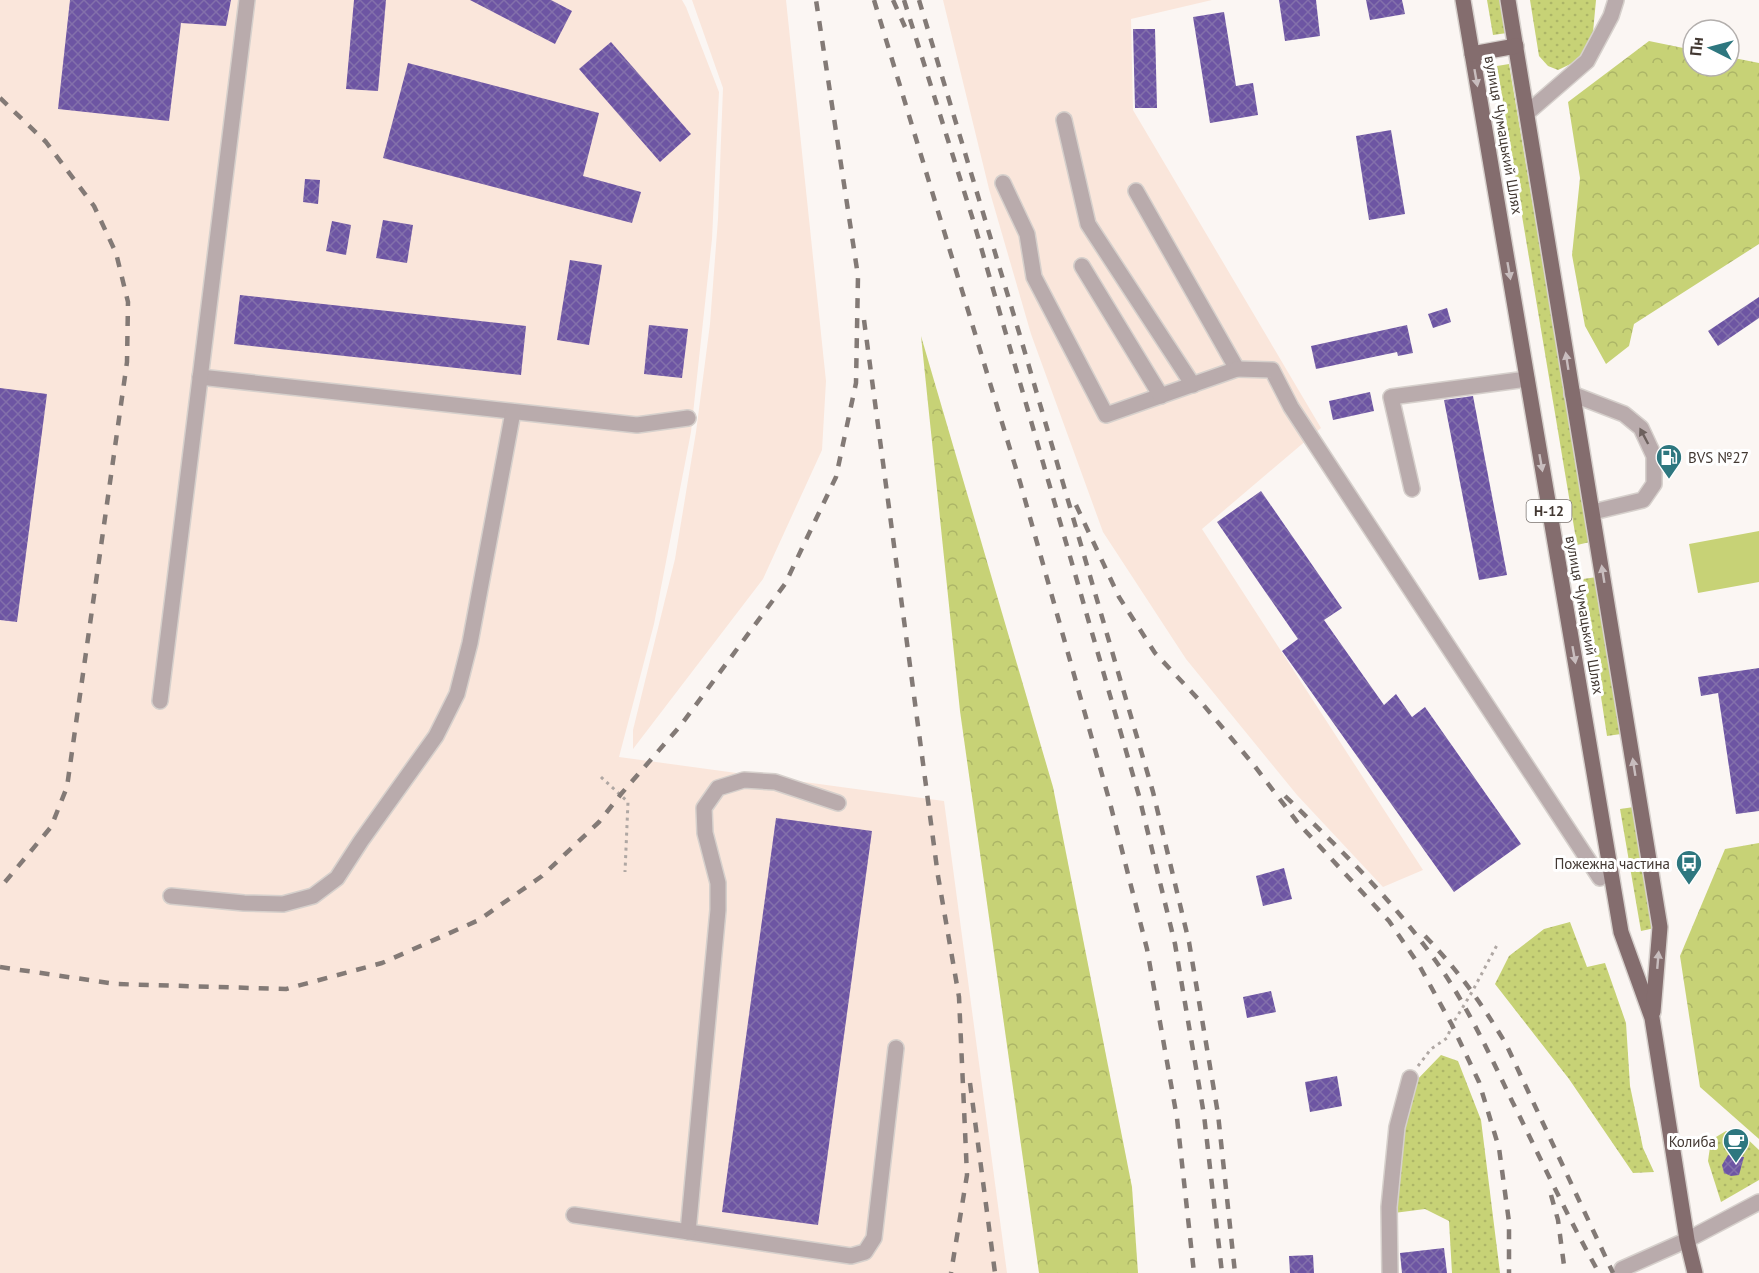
<svg xmlns="http://www.w3.org/2000/svg" width="1759" height="1273" viewBox="0 0 1759 1273" font-family="'PT Sans',sans-serif">
	<defs>
		<pattern id="grass-dots" width="8" height="8" patternUnits="userSpaceOnUse" patternTransform="scale(1.5)"><rect width="8" height="8" fill="#c7d276"/><path d="M2 2h.1M6 6h.1" fill="none" stroke="#acb567" stroke-width="1.8" stroke-linecap="round"/></pattern>
		<pattern id="forest-crowns" width="20" height="18" patternUnits="userSpaceOnUse" patternTransform="scale(1.5)"><rect width="20" height="18" fill="#c7d276"/><path d="M2 6a3 3 0 1 1 6 0M12 15a3 3 0 1 1 6 0" fill="none" stroke="#acb567"/></pattern>
		<pattern id="building-cross-hatch" width="8" height="8" patternUnits="userSpaceOnUse" patternTransform="scale(1.5)"><rect width="8" height="8" fill="#6d55a3"/><path d="M0 0l8 8M0 8l8-8" fill="none" stroke="#8370ab"/></pattern>
	</defs>
	<rect width="100%" height="100%" fill="#fbf6f3"/>
	<!-- built -->
	<g fill="#fae6db">
		<path d="M0,0H682L686,7L719,92L712,239L691,432L654,624L619,757L944,801L1007,1273H0Z"/>
		<path d="M692,0H786L826,381L822,450L763,579L633,749V730L675,559L696,432L710,324L718,219L723,88Z"/>
		<path d="M943,0H1212L1131,19L1133,110L1321,428L1202,529L1423,870L1383,887L1297,795L1186,659L1103,532L1031,334L989,189Z"/>
	</g>
	<!-- grass -->
	<g fill="url(#grass-dots)">
		<path d="M1487,0H1501L1507,33L1493,35Z"/>
		<path d="M1530,0H1596L1593,32L1579,60L1558,70L1548,66L1539,56Z"/>
		<path d="M1509,64L1590,542L1577,545L1497,66Z"/>
		<path d="M1597,577L1621,734L1607,736L1583,579Z"/>
		<path d="M1634,807L1655,928L1641,931L1620,809Z"/>
		<path d="M1570,922L1587,967L1605,963L1626,1023L1630,1086L1643,1148L1654,1172L1633,1173L1569,1079L1495,984L1509,956L1544,929Z"/>
		<path d="M1441,1055L1458,1061L1481,1120L1500,1273H1452L1449,1221L1425,1209L1394,1213L1401,1133L1412,1085Z"/>
		<path d="M1726,1131L1740,1132L1759,1150V1180L1721,1202L1708,1161L1711,1140Z"/>
	</g>
	<!-- forest -->
	<g fill="url(#forest-crowns)">
		<path d="M1649,41L1693,50V66H1729V57L1759,63V244L1634,324L1629,346L1606,364L1585,326L1572,255L1580,178L1568,102Z"/>
		<path d="M921,336L1053,787L1132,1187L1138,1273H1039L960,711Z"/>
		<path d="M1759,843V1139L1700,1087L1680,956L1725,849Z"/>
	</g>
	<!-- park -->
	<path fill="#c7d276" d="M1759,531V582L1698,593L1689,544Z"/>
	<!-- building -->
	<g fill="url(#building-cross-hatch)">
		<path d="M70,0H231L226,26L181,23L169,121L58,109Z"/>
		<path d="M354,0H386L378,91L346,89Z"/>
		<path d="M470,0H551L572,11L555,44Z"/>
		<path d="M1279,0H1316L1320,36L1285,41Z"/>
		<path d="M1366,0H1402L1405,14L1370,20Z"/>
		<path d="M1224,12L1236,86L1253,83L1258,115L1210,123L1193,17Z"/>
		<path d="M1133,29H1155L1157,108H1135Z"/>
		<path d="M611,42L691,134L660,162L579,69Z"/>
		<path d="M408,63L599,113L583,176L641,192L632,223L383,158Z"/>
		<path d="M1391,130L1405,214L1369,220L1356,136Z"/>
		<path d="M305,179L320,180L318,204L303,202Z"/>
		<path d="M383,220L413,225L407,263L376,258Z"/>
		<path d="M332,221L351,225L346,255L326,251Z"/>
		<path d="M570,260L602,265L589,345L557,340Z"/>
		<path d="M240,295L526,326L521,375L234,344Z"/>
		<path d="M1759,297V318L1718,346L1708,331Z"/>
		<path d="M1447,308L1451,322L1433,328L1428,314Z"/>
		<path d="M649,325L688,329L682,378L644,374Z"/>
		<path d="M1407,325L1413,353L1398,356L1397,352L1316,369L1311,346Z"/>
		<path d="M0,388L47,394L17,622L0,620Z"/>
		<path d="M1370,392L1374,411L1333,420L1329,401Z"/>
		<path d="M1473,396L1507,575L1479,580L1444,400Z"/>
		<path d="M1261,491L1342,608L1324,620L1384,705L1396,694L1412,717L1425,707L1521,844L1454,892L1282,651L1298,639L1217,522Z"/>
		<path d="M1759,668V811L1736,814L1718,693L1701,696L1698,677Z"/>
		<path d="M776,818L872,831L818,1225L722,1212Z"/>
		<path d="M1284,868L1292,899L1263,906L1256,876Z"/>
		<path d="M1271,991L1276,1012L1247,1018L1243,997Z"/>
		<path d="M1337,1076L1342,1106L1310,1112L1305,1082Z"/>
		<path d="M1728,1155L1744,1157L1739,1175L1731,1176L1724,1173L1722,1165Z"/>
		<path d="M1444,1248L1447,1273H1402L1400,1253Z"/>
		<path d="M1313,1255L1314,1273H1290L1289,1256Z"/>
	</g>
	<g fill="none" stroke-linecap="round" stroke-linejoin="round">
		<!-- minor casing -->
		<g stroke="#d6d0cc" stroke-width="18">
			<g id="minor">
				<path d="M1527,113L1587,61L1611,16L1616,0"/>
				<path d="M1064,120L1088,224L1193,385"/>
				<path d="M1003,183L1027,234L1034,277L1106,415L1237,369L1136,191"/>
				<path d="M1082,266L1161,396"/>
				<path d="M1237,369L1272,370L1291,407L1600,878"/>
				<path d="M200,377L637,425L688,418"/>
				<path d="M1572,394L1624,414L1641,428L1654,456V484L1643,500L1593,512"/>
				<path d="M1412,489L1391,397L1527,379"/>
				<path d="M160,701L247,0"/>
				<path d="M171,896L244,903L283,904L313,896L337,878L361,841L436,736L457,694L470,643L513,412"/>
				<path d="M574,1215L851,1256L865,1252L874,1238L896,1048"/>
				<path d="M688,1232L718,910V883L705,833L704,808L718,788L744,780L775,782L838,803"/>
				<path d="M1390,1273L1389,1207L1397,1127L1410,1078"/>
				<path d="M1621,1273L1622,1269L1687,1240L1759,1202"/>
			</g>
		</g>
		<!-- major casing -->
		<g stroke="#d6d0cc" stroke-width="18">
			<g id="major">
				<path d="M1463,0L1621,932L1652,1018L1687,1240L1695,1273"/>
				<path d="M1508,0L1660,927L1653,1012"/>
				<path d="M1472,54L1516,46"/>
			</g>
		</g>
		<!-- path -->
		<g stroke="#afa7a3" stroke-width="3" stroke-dasharray="3 4.5" stroke-linecap="butt">
			<path d="M601,777L628,802L625,872"/>
			<path d="M1418,1066L1431,1049L1447,1038L1452,1025L1472,992L1497,945"/>
		</g>
		<!-- minor -->
		<use href="#minor" stroke="#b9abac" stroke-width="15"/>
		<!-- major -->
		<use href="#major" stroke="#846d6e" stroke-width="15"/>
		<!-- rail -->
		<g stroke="#837a76" stroke-width="4.5" stroke-dasharray="10 10" stroke-linecap="butt">
			<path d="M874,0L1020,482L1110,803L1147,949L1177,1118L1194,1273"/>
			<path d="M893,0L905,27"/>
			<path d="M904,0L974,223L1139,796L1175,944L1204,1115L1222,1273"/>
			<path d="M919,0L1021,339L1153,792L1189,942L1218,1114L1235,1273"/>
			<path d="M0,98L46,142L94,206L116,253L128,302L127,362L67,787L51,827L0,888"/>
			<path d="M864,320L938,876L959,997L967,1175L951,1273"/>
			<path d="M1076,505L1119,597L1155,653L1201,702L1253,764L1298,823L1389,921L1419,965L1452,1025L1479,1082L1499,1148L1509,1222V1273"/>
			<path d="M1285,796C1339,848 1391,898 1435,960C1466,1003 1488,1051 1511,1099C1540,1157 1567,1216 1599,1273"/>
			<path d="M1425,936C1458,970 1482,1004 1506,1044L1613,1273"/>
			<path d="M0,967L116,984L286,989L382,963L479,920L542,876L599,822L621,794L681,725L785,584L836,477L856,383L858,276L816,0"/>
			<path d="M970,1083L995,1273"/>
			<path d="M1551,1195L1558,1220L1565,1273"/>
		</g>
	</g>
	<!-- one-way arrows -->
	<defs><path id="oneway-solid" d="M-6-.8H1V-3.2L6.5 0L1 3.2V.8H-6Z" transform="scale(1.5)"/></defs>
	<g fill="#c8bdbe">
		<use href="#oneway-solid" transform="translate(1476 78) rotate(80)"/>
		<use href="#oneway-solid" transform="translate(1509 271) rotate(80)"/>
		<use href="#oneway-solid" transform="translate(1567 361) rotate(-99)"/>
		<use href="#oneway-solid" transform="translate(1541 463) rotate(80)"/>
		<use href="#oneway-solid" transform="translate(1603 574) rotate(-99)"/>
		<use href="#oneway-solid" transform="translate(1574 655) rotate(80)"/>
		<use href="#oneway-solid" transform="translate(1634 767) rotate(-99)"/>
		<use href="#oneway-solid" transform="translate(1658 960) rotate(-85)"/>
	</g>
	<use fill="#6c605d" href="#oneway-solid" transform="translate(1644 436) rotate(-118)"/>
	<!-- icons -->
	<defs>
		<g id="fuel-pin" transform="scale(1.35)"><path d="M0 17L-7.5 6A9.5 9.5 0 1 1 7.5 6Z" fill="#2e777f" stroke="#fff"/><path d="M-5.5-6h7V0h2V4h1.3V-2.5L3-4.5l.8-.8L6-3V5H2.5V1h-1V6h-7ZM-4.2-4.7v3.2H.2V-4.7Z" fill="#fff"/></g>
		<g id="bus-pin" transform="scale(1.35)"><path d="M0 17L-7.5 6A9.5 9.5 0 1 1 7.5 6Z" fill="#2e777f" stroke="#fff"/><path d="M-5-6H5V4H4V6H2V4H-2V6H-4V4H-5ZM-3.5-4V0h7V-4ZM-3.5 1.2v1.5H-2V1.2ZM2 1.2v1.5H3.5V1.2Z" fill="#fff"/></g>
		<g id="cafe-pin" transform="scale(1.35)"><path d="M0 17L-7.5 6A9.5 9.5 0 1 1 7.5 6Z" fill="#2e777f" stroke="#fff"/><path d="M-5.5-4.5H6V0H3Q3 3.5 0 3.5H-2.5Q-5.5 3.5-5.5 0ZM3-3.2v2h1.7v-2ZM-6 4.5H4V6H-6Z" fill="#fff"/></g>
	</defs>
	<g fill-rule="evenodd">
		<use href="#fuel-pin" x="1669" y="457"/>
		<use href="#bus-pin" x="1689" y="863"/>
		<use href="#cafe-pin" x="1736" y="1141"/>
	</g>
	<g text-anchor="middle" dominant-baseline="central" stroke-width="6" stroke-linejoin="round" paint-order="stroke">
		<!-- shield labels -->
		<rect fill="#fff" stroke="#7b7470" stroke-width="1.5" x="1526.5" y="500" width="45" height="22" rx="4.5"/>
		<g font-size="14" font-weight="bold" fill="#423832">
			<text x="1549" y="511">Н-12</text>
		</g>
		<!-- street labels -->
		<g font-size="15" fill="#423832" stroke="#fff">
			<text transform="translate(1504 135) rotate(80)">вулиця Чумацький Шлях</text>
			<text transform="translate(1585 615) rotate(80)">вулиця Чумацький Шлях</text>
		</g>
		<!-- poi labels -->
		<g font-size="15" fill="#423832" stroke="#fff" text-anchor="end">
			<text x="1688" y="457" text-anchor="start">BVS №27</text>
			<text x="1670" y="863">Пожежна частина</text>
			<text x="1716" y="1141">Колиба</text>
		</g>
	</g>
	<!-- north arrow -->
	<g transform="translate(1711 48) rotate(276)"><circle r="28" fill="#ffffff" stroke="#b3afad" stroke-width="1.5"/>
	<path d="M0-4.5L10 22L0 15L-10 22Z" fill="#2e777f"/>
	<text y="-9" font-size="16" font-weight="bold" text-anchor="middle" fill="#423832">Пн</text>
	</g>
</svg>
